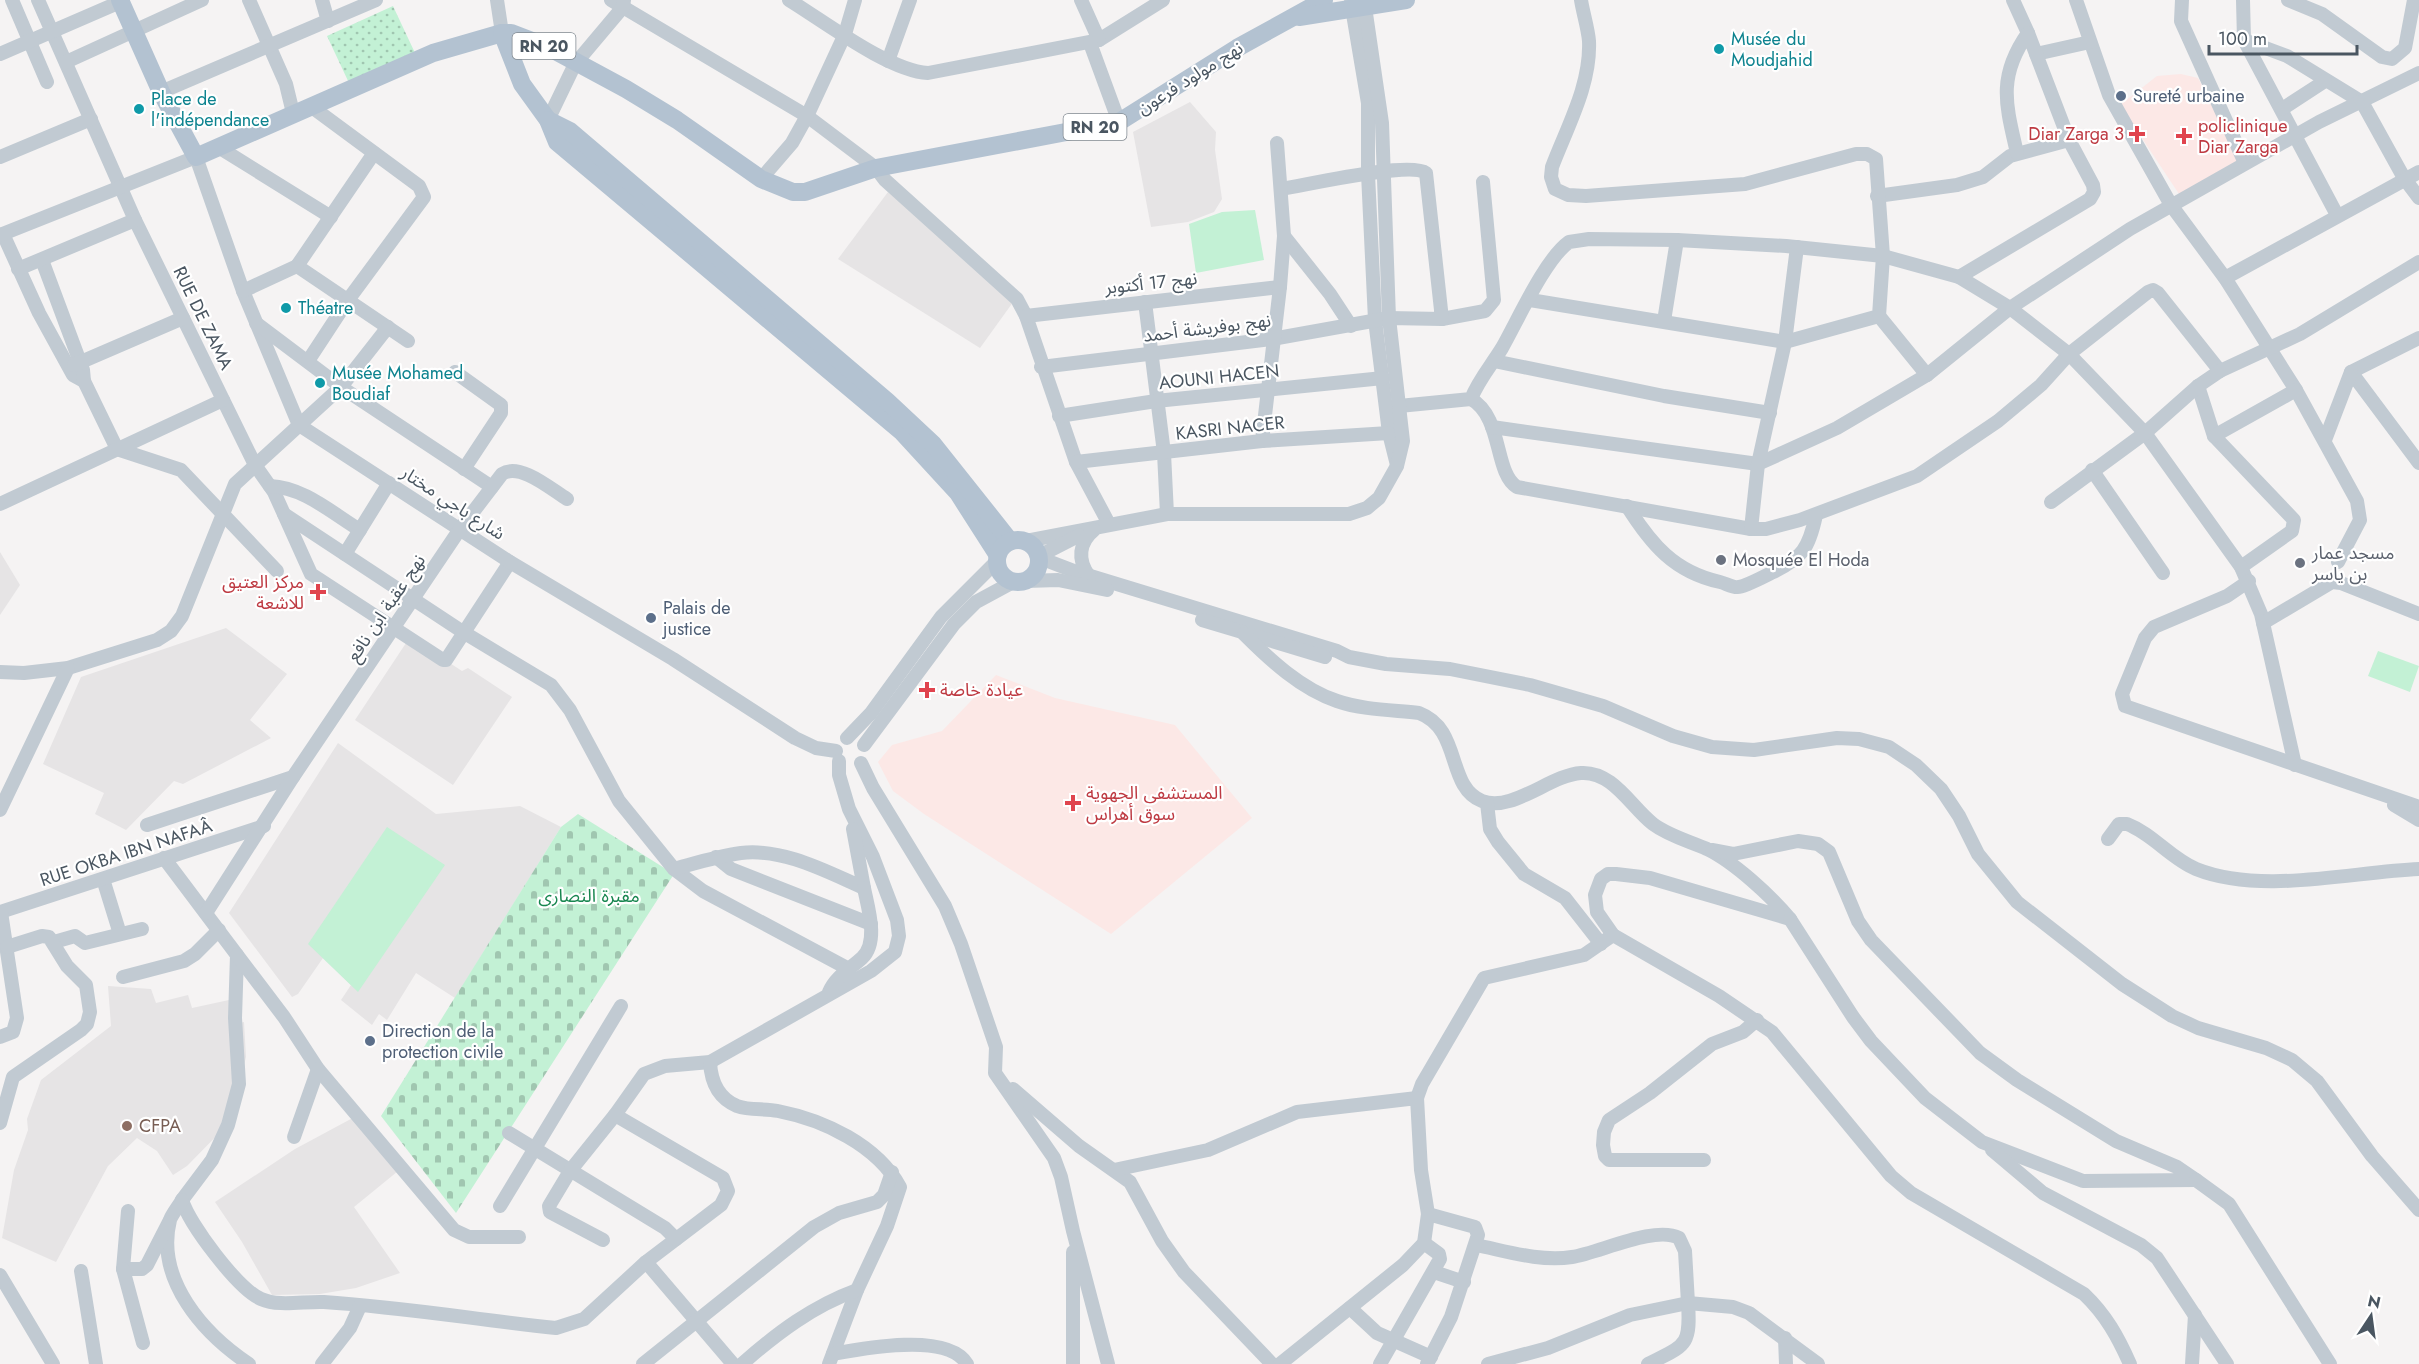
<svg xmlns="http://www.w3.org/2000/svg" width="2419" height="1364" viewBox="0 0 2419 1364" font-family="Jost,'Noto Sans Arabic',sans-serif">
	<defs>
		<pattern id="green-dots" width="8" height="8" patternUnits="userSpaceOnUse" patternTransform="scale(1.5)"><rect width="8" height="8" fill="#c3f1d5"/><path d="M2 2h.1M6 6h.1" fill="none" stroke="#a0c6b0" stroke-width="1.8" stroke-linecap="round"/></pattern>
		<pattern id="cemetery-stones" width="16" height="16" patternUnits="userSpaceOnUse" patternTransform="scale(1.5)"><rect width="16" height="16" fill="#c3f1d5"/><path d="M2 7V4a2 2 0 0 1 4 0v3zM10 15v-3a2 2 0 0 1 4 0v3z" fill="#a0c6b0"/></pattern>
	</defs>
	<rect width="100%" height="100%" fill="#f5f3f3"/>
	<!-- education -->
	<g fill="#e6e4e5">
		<path d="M1190,102L1216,132L1215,150L1222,199L1214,212L1188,222L1151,227L1133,132Z"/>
		<path d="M888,192L1016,298L980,348L838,259Z"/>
		<path d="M0,552L20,585L0,615Z"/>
		<path d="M226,628L287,674L250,720L271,738L183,784L174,781L126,830L95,814L104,793L43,764L81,677Z"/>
		<path d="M410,637L462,671L468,668L512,697L453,785L355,720Z"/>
		<path d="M338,743L436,814L520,806L561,827L455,998L416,973L387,1020L379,1014L372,1025L341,1000L351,985L323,958L298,994L292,997L229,913Z"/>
		<path d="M108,986L151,989L156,1003L188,995L192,1008L229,1000L235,1024L244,1022L246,1057L230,1122L187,1166L173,1175L157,1151L137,1138L108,1166L56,1262L2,1238L14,1170L28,1130L27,1119L41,1080L111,1026Z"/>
		<path d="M362,1113L403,1167L354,1207L400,1273L356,1288L320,1294L272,1295L242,1242L215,1202L295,1149Z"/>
	</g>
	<!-- medical -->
	<g fill="#fce8e6">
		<path d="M2181,74L2198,78L2245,167L2183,200L2120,105L2157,76Z"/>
		<path d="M996,675L1055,698L1175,725L1252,818L1111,934L924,814L893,791L878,762L892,745L942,731Z"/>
	</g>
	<!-- green -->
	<path fill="url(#green-dots)" d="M393,6L415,53L349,83L327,36Z"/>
	<!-- cemetery -->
	<path fill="url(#cemetery-stones)" d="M578,814L674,874L456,1213L381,1116L561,827Z"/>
	<!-- pitch -->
	<g fill="#c3f1d5">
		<path d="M1255,210L1264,260L1196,273L1189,224L1222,212Z"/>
		<path d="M2378,651L2419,666L2410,692L2368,676Z"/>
		<path d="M387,827L445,865L358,992L308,944Z"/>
	</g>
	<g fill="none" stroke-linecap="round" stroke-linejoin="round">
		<!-- minor -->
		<g stroke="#c1cad2" stroke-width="14">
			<path d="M12,0L47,82"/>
			<path d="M38,0L135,220L255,465L274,492L311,574L443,660H446L510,562"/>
			<path d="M249,0L286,84L293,113"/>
			<path d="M322,0L328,21"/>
			<path d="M497,0L502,33"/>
			<path d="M611,0L807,116L876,168L885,180L1017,299L1026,316L1076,462L1109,524"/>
			<path d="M789,0C825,22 889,71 928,73L1099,40L1163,0"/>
			<path d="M1081,0L1099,40"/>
			<path d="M2013,0L2028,33"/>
			<path d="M2076,0L2109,95L2171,205L2225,278L2296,390L2357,501L2360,520L2338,562"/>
			<path d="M2182,0L2181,21L2245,163"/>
			<path d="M2243,0L2244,40L2337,215"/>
			<path d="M2288,0L2322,14L2382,57L2392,59L2405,48L2414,0"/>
			<path d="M1351,2L1368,103V174L1375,320L1389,433L1397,465"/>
			<path d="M2244,40L2287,56L2362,102L2404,178L2419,198"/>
			<path d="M1090,43L1119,122"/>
			<path d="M0,54L120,2"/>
			<path d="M2036,54L2090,42"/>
			<path d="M888,61L910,0"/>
			<path d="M66,62L202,0"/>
			<path d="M161,92L376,0"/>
			<path d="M2282,109L2325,81"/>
			<path d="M548,120L575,64L623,7L624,0"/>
			<path d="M220,148L331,217"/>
			<path d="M374,153L297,266L408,341"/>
			<path d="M0,157L91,119"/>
			<path d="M761,179L792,143L807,116L845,34L855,0"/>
			<path d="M1877,196L1957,185L1983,177L2010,156L2069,140"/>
			<path d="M3,234L39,313L73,375L84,381"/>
			<path d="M0,235L196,157L243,291L299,425L510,562L673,659L795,738L816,748L836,751"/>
			<path d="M1284,236L1330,294L1351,326"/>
			<path d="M42,260L83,370L84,381L117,449L181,470L277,571"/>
			<path d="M18,269L135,220"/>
			<path d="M1959,277L2090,199L2094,192L2093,185L2069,140L2028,33C1997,77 2006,105 2017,153"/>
			<path d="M2225,278L2419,172"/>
			<path d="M243,291L297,266"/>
			<path d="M1530,300L1785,342L1879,316L1883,256L1876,159L1867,154H1856L1745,184L1586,196L1568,195L1555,189L1551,177L1552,167C1567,127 1591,85 1589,41C1588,28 1583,13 1581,0"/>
			<path d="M1145,302L1164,453L1167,514"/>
			<path d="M1026,316L1280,287"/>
			<path d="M1879,316L1927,375"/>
			<path d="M1442,319L1485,311L1494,300L1483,182"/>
			<path d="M1664,321L1677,240"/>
			<path d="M256,323L341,387L492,487"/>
			<path d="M2419,338L2351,372L2419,463"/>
			<path d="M308,361L348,300L424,197L419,186L312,107"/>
			<path d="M1494,361L1664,396L1770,413"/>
			<path d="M74,365L183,318"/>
			<path d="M1041,367L1272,339L1389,318L1442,319L1426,173C1410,161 1307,185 1281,189"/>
			<path d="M455,372L501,405V413L464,469"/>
			<path d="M2198,386L2214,436L2294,520L2292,531L2241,567"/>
			<path d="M1471,399C1503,417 1494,473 1517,487L1751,529H1766L1800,520L1917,476L1998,421L2041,385L2069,354L2148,292L2153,290L2158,293L2220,371"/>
			<path d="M1399,406L1471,399C1479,379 1491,366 1502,348C1518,320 1545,259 1569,242L1589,239L1677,240L1786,246L1883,256L1959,277L2010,308L2069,354L2145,433L2241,567L2261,614L2295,765"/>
			<path d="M1059,416L1156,401L1383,378"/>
			<path d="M1492,427L1758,464L1837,428L1927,375L2010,308L2130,229L2319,122L2419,73"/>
			<path d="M2214,436L2296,390"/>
			<path d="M2325,440L2351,372"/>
			<path d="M1262,441L1280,287L1284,236L1277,143"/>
			<path d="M1076,462L1262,441L1389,433"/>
			<path d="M2092,470L2163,573"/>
			<path d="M270,486C303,487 332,513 360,530"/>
			<path d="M2051,502L2145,433L2198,386L2220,371L2300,334L2419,262"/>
			<path d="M0,504L223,400"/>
			<path d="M1627,506C1651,544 1674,572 1720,582C1725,583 1733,588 1738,587C1744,587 1765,576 1771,573C1803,558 1809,548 1816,515"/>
			<path d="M284,514L463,632L551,685L570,710L619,801L674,869L703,891L847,968"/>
			<path d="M1751,529L1758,464L1785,342L1797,247"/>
			<path d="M1026,541L1167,514H1349L1367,508L1379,498L1397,466L1403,441L1389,318L1382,123L1364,0"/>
			<path d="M345,554L389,483"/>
			<path d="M1039,556L1080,535"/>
			<path d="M1040,558L1074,571L1337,651L1349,657L1386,664L1450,669L1530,685L1603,706L1673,736L1712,747L1754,750L1837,738L1859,739L1889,747L1916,765L1941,789L1959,816L1978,854L2017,902L2122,984L2172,1016L2198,1028L2266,1048L2292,1060L2317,1081L2372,1156L2419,1210"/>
			<path d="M1089,576C1077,560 1079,542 1094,530"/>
			<path d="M1026,581L1058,580L1107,590"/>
			<path d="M2249,581L2227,596L2154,627L2145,638L2122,694L2125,706L2419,807"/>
			<path d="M1202,620L1325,657"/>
			<path d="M2263,623L2332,582L2341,583L2419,614"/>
			<path d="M1244,634C1270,660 1301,689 1337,701C1363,710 1392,710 1419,713C1462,729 1446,787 1482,801C1512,813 1550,775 1581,773C1613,771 1631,807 1653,824C1669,836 1689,841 1707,849C1734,862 1771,896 1790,919L1650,878L1616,874H1608L1601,879L1595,895L1597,912L1613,935L1719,996L1772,1032L1891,1176L1911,1193L2084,1294C2106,1315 2118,1337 2130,1364"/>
			<path d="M0,672L24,673L68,668L138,646L157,640L171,631L182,616L235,484L341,387L388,327"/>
			<path d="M847,738L871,713L941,617L996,562"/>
			<path d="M864,745L954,624L976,602L1013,582"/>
			<path d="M861,763L873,788L945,906L961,944L996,1047L995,1073L1054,1158L1061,1177L1073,1231L1108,1364"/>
			<path d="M1487,803L1490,829L1498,842L1524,874L1565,898L1601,944"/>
			<path d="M2394,805L2419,820"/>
			<path d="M0,810L68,668"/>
			<path d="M147,825L293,777"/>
			<path d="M2108,839L2119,824H2127C2153,834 2170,858 2196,869C2261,895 2350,872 2419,869"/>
			<path d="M1712,850L1733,854L1798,841L1818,844L1829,852L1858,921L1871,940L1980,1053L2017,1080L2116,1141L2177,1167L2196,1180L2083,1181L1982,1142L1925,1098L1871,1041L1853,1017L1790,919"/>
			<path d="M716,857L731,869L871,924"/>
			<path d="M164,858L237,955L235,1018L239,1084L228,1125L212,1160L182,1200C189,1224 238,1289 261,1299C279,1307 304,1301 324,1302C402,1307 479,1320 556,1328L584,1319L646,1262L721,1205L728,1191L723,1178L615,1115L644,1074L665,1066L710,1062L871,971L895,952L899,936L897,920L873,857L849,809L839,775V761"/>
			<path d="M674,869C696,863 718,856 741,853C784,848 827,872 864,888L853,829"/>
			<path d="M103,879L120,934"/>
			<path d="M0,912L264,826"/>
			<path d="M206,913L293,777L460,529L502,474C520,462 552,490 567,499"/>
			<path d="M54,942L75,936L85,943L142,929"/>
			<path d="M237,955L284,1017L318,1069L454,1230L469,1237H519"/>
			<path d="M123,977L184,961L195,954L219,930"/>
			<path d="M829,992C836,976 850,969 862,958C879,942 868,908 864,888"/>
			<path d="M0,1037L13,1032L17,1018L1,912"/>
			<path d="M710,1062C711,1082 718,1098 737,1106C750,1111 765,1108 778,1111C824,1120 877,1145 900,1187L887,1226L857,1290L829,1364"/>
			<path d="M1013,1089L1079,1146L1130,1182L1162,1241L1184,1272L1272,1364"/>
			<path d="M1417,1098L1422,1084L1484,978L1584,955L1613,935"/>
			<path d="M0,1123L13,1077L81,1030L87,1024L90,1012L86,985L67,966L49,937L42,936L7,947"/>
			<path d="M509,1133L665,1228L676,1239"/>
			<path d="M294,1137L318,1069"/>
			<path d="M1992,1150L2043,1193L2141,1245L2157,1258L2227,1364"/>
			<path d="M1704,1160H1609L1605,1156L1603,1145L1604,1132L1609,1120L1650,1093L1712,1044L1743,1032L1757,1020"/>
			<path d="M1114,1170L1208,1150L1297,1112L1417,1098L1421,1170L1428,1214"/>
			<path d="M2196,1180L2229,1204L2330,1364"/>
			<path d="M182,1200C179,1206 172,1214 170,1220C155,1280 204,1334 249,1364"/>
			<path d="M500,1206L621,1006"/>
			<path d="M128,1211L123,1269H142L147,1265L169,1222"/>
			<path d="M603,1240L550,1212L549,1206L570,1171L615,1115"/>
			<path d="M1476,1245C1506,1251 1540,1262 1572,1257C1599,1253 1655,1225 1679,1238L1685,1251L1688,1303L1630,1315L1548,1348L1488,1364"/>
			<path d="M1073,1252V1364"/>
			<path d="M646,1262L733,1364"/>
			<path d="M123,1269L143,1343"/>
			<path d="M81,1271L96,1364"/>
			<path d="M1434,1272L1464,1282"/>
			<path d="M0,1275L53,1364"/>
			<path d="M1350,1308L1377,1333L1431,1357"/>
			<path d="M1785,1338L1786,1364"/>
			<path d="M833,1354C864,1348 948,1332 967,1364"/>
			<path d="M322,1364L350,1328L360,1306"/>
			<path d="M643,1364L814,1227L839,1213L877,1202L884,1195L892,1172"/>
			<path d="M742,1364C777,1333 813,1306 857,1290"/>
			<path d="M1280,1364L1403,1265L1424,1243L1428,1214L1475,1227L1478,1235L1451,1317L1427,1364"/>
			<path d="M1380,1364L1440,1259L1439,1254L1424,1243"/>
			<path d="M1648,1364C1685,1345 1691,1347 1688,1303L1733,1307L1749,1313L1818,1364"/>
			<path d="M2192,1364L2195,1315"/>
		</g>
		<!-- major -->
		<g stroke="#b3c2d1" stroke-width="18">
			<path d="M120,0L161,92L196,157L433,53L502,33H511L550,48L626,89L677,120L761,179L793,192H805L876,168L1119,122L1237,48L1324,0"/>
			<path d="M1299,17L1406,0"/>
			<path d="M502,33L522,84L548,120L557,142L901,431L958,493L997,554"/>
			<path d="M548,120L570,131L887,401L933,444L1010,541"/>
			<circle cx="1018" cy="561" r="21"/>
		</g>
	</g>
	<!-- markers -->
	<g fill="#0f9aa8" stroke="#fff" stroke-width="2">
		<circle cx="1719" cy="49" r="6"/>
		<circle cx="139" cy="109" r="6"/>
		<circle cx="286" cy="308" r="6"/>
		<circle cx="320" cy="383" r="6"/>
	</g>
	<g fill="#5c6f8a" stroke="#fff" stroke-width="2">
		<circle cx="2121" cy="96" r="6"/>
		<circle cx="651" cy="618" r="6"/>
		<circle cx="370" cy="1041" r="6"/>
	</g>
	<g fill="#e0444e" stroke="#fff" stroke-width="2">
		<path d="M2134 125h6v6h6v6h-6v6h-6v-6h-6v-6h6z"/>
		<path d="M2181 127h6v6h6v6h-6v6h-6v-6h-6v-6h6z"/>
		<path d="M315 583h6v6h6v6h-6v6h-6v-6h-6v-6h6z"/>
		<path d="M924 681h6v6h6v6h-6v6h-6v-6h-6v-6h6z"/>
		<path d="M1070 794h6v6h6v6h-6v6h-6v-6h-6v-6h6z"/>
	</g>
	<g fill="#6b7280" stroke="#fff" stroke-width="2">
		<circle cx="1721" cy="560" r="6"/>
		<circle cx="2300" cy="563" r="6"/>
	</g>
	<circle fill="#8d6e63" stroke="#fff" stroke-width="2" cx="127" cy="1126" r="6"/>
	<g text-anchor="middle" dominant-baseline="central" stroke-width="4.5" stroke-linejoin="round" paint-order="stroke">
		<!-- shield labels -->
		<g fill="#fff" stroke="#808990" stroke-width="1.5">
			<rect x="512.5" y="33" width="63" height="26" rx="4.5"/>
			<rect x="1063.5" y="114" width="63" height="26" rx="4.5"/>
		</g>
		<g font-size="16" font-weight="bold" fill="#4a5661">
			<text x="544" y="46">RN 20</text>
			<text x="1095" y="127">RN 20</text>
		</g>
		<!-- culture labels -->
		<g font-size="18" fill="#0d838f" stroke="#fff" text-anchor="start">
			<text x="1731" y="39">Musée du<tspan x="1731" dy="21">Moudjahid</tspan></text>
			<text x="151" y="99">Place de<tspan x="151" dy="21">l'indépendance</tspan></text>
			<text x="298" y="308">Théatre</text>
			<text x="332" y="373">Musée Mohamed<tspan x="332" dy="21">Boudiaf</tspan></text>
		</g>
		<!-- street labels -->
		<g font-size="18" fill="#4a5661" stroke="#fff">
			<text transform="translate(1190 78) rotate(-32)">نهج مولود فرعون</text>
			<text transform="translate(1151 283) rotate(-6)">نهج 17 أكتوبر</text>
			<text transform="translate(203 318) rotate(64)">RUE DE ZAMA</text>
			<text transform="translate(1207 328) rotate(-7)">نهج بوفريشة أحمد</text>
			<text transform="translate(1219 377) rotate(-6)">AOUNI HACEN</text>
			<text transform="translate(1230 428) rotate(-6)">KASRI NACER</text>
			<text transform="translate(453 503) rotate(33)">شارع باجي مختار</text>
			<text transform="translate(386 608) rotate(-56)">نهج عقبة ابن نافع</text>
			<text transform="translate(126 853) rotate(-18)">RUE OKBA IBN NAFAÂ</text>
		</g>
		<!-- service labels -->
		<g font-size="18" fill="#4e5e75" stroke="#fff" text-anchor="start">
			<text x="2133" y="96">Sureté urbaine</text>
			<text x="663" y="608">Palais de<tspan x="663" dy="21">justice</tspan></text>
			<text x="382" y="1031">Direction de la<tspan x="382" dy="21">protection civile</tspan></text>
		</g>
		<!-- health labels -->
		<g font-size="18" fill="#be3a42" stroke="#fff" text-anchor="start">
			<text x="2198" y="126">policlinique<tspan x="2198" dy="21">Diar Zarga</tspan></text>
			<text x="2124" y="134" text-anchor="end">Diar Zarga 3</text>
			<text x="304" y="582" text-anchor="end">مركز العتيق<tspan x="304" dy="21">للاشعة</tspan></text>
			<text x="940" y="690">عيادة خاصة</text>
			<text x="1086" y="793">المستشفى الجهوية<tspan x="1086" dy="21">سوق أهراس</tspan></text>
		</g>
		<!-- worship labels -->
		<g font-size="18" fill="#5b616d" stroke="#fff" text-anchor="start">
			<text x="2312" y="553">مسجد عمار<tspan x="2312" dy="21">بن ياسر</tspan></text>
			<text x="1733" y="560">Mosquée El Hoda</text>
		</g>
		<!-- park labels -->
		<g font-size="18" fill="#17864f" stroke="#fff">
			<text x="589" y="896">مقبرة النصارى</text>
		</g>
		<!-- education labels -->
		<g font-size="18" fill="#785e54" stroke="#fff" text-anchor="start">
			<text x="139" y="1126">CFPA</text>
		</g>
	</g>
	<!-- north arrow -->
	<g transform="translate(2371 1316) rotate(13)" stroke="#ffffff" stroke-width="4.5" paint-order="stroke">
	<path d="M0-4.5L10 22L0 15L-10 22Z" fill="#4a5661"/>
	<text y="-9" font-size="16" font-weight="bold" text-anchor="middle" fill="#4a5661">N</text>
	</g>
	<!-- scale -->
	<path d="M2209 45v9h148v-9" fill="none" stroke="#4a5661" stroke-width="3"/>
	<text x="2218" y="45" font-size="18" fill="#4a5661" stroke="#ffffff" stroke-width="4.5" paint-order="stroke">100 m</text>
</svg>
